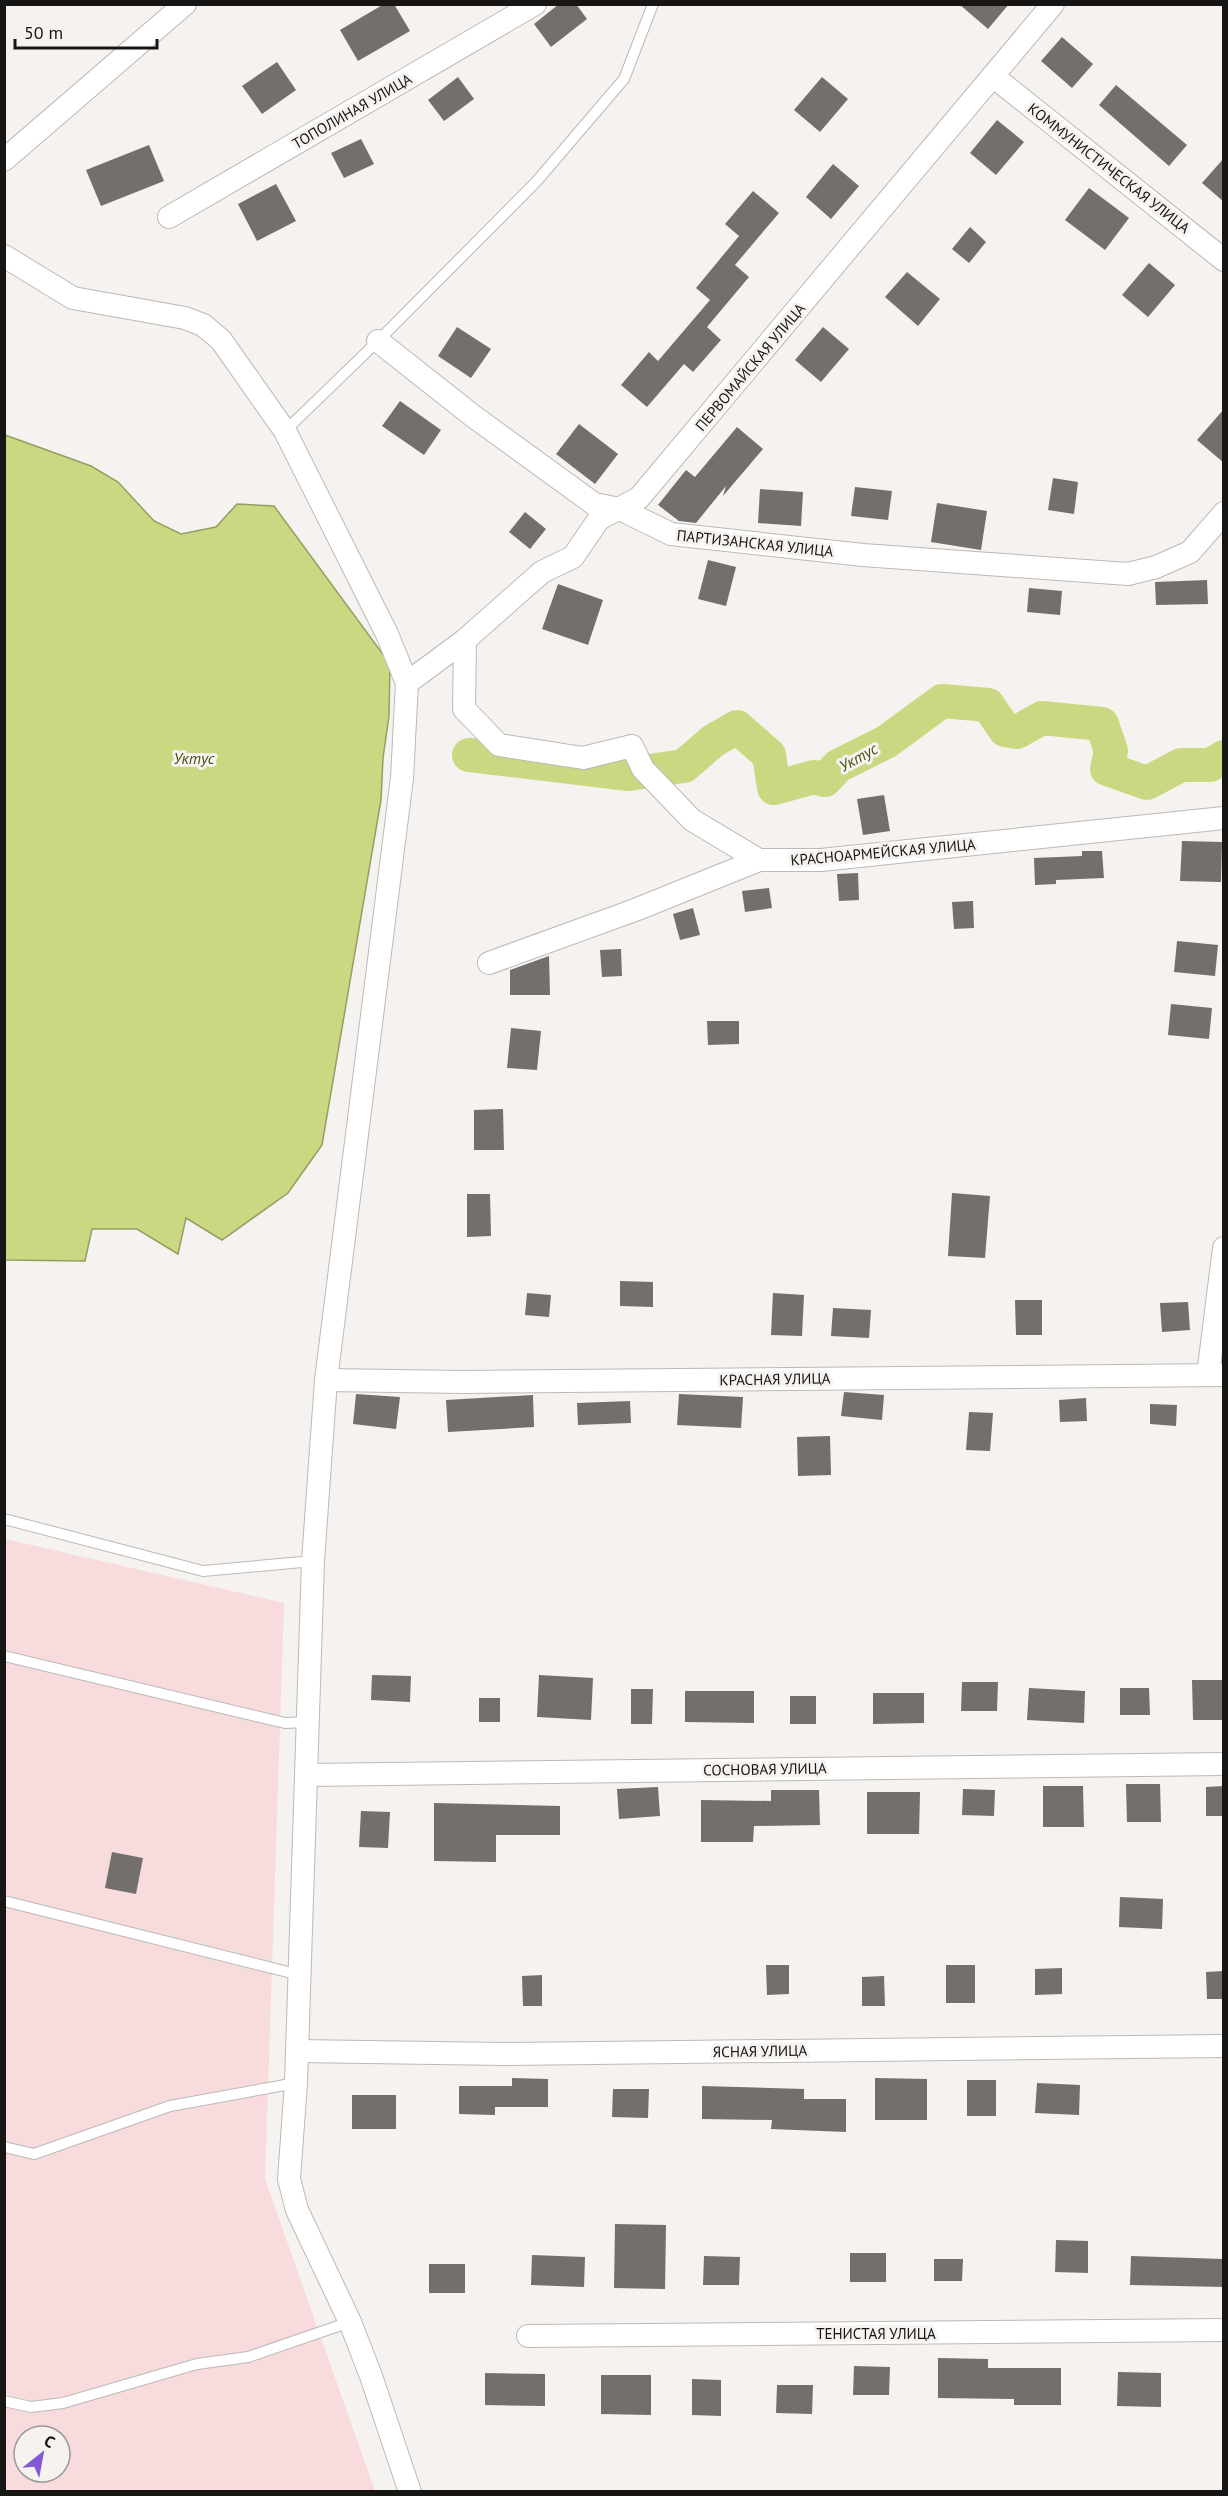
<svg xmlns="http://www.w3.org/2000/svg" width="1228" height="2496" viewBox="0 0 1228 2496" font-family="'PT Sans',sans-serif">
	<rect width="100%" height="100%" fill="#f5f2ef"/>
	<!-- green -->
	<path fill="#f8dbdd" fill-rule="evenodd" d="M5,1539L284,1603L265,2179L375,2491L5,2492ZM24,2436H60V2472H24Z"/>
	<!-- water -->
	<path fill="#cbd882" stroke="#959e61" stroke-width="1.5" d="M5,435L91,466L118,482L154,521L181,534L216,527L237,504L274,506L390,664L389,716L383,758L381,800L322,1145L288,1193L222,1240L186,1218L178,1254L137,1229H92L85,1261L5,1260Z"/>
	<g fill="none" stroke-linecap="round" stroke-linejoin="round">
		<!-- river -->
		<path stroke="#cbd882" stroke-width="34" d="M469,755L629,774L684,766L713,741L737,727L769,755L774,788L814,777L825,780L838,766L886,742L942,701L988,705L1005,730L1017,732L1042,718L1102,724L1111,751L1107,769L1147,783L1181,765H1210L1224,757"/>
	</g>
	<!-- building -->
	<g fill="#736f6d">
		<path d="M384,4H394L410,31L358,61L340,30Z"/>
		<path d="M559,4H576L587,19L551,47L534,24Z"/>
		<path d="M959,4H1009L988,29Z"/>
		<path d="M1062,37L1093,64L1072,88L1041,61Z"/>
		<path d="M277,62L296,90L262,114L242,86Z"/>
		<path d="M458,77L474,99L444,121L428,100Z"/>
		<path d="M822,77L848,99L820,132L794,110Z"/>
		<path d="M1116,85L1187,145L1169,166L1099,105Z"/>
		<path d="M997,120L1024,142L996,175L970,153Z"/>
		<path d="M361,139L374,164L344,178L331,153Z"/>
		<path d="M149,145L164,181L101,206L86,170Z"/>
		<path d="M1224,158V202L1202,183Z"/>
		<path d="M833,164L859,186L831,219L806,197Z"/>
		<path d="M276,184L296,221L257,241L238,204Z"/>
		<path d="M1089,188L1129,218L1105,250L1065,220Z"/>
		<path d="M753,191L779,213L735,265L749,277L707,327L721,340L693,372L684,364L647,407L621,385L649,352L658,361L710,300L696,288L739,236L725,224Z"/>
		<path d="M970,227L986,242L969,263L952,249Z"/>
		<path d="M1149,263L1175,285L1148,317L1122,295Z"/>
		<path d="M907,272L940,299L918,326L885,297Z"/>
		<path d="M457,327L491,349L471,378L438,356Z"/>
		<path d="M823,327L849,349L821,382L795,360Z"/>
		<path d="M400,401L441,430L424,455L382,426Z"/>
		<path d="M1224,409V463L1197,440Z"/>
		<path d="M579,424L618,454L595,484L556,454Z"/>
		<path d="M737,427L763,449L723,496L726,486L696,523L679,521L658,505L686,470L695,477Z"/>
		<path d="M1053,478L1078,482L1074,514L1048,510Z"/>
		<path d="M855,487L892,491L888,520L851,516Z"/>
		<path d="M760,489L803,492L801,526L758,523Z"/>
		<path d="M937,503L987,511L981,550L931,542Z"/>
		<path d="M525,512L546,529L530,549L509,532Z"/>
		<path d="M708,560L736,567L726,606L698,599Z"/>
		<path d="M1207,580L1208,604L1156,605L1155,582Z"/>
		<path d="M558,584L603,600L588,645L542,629Z"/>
		<path d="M1029,588L1062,591L1060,615L1027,612Z"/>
		<path d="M884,795L890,831L863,835L857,799Z"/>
		<path d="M1182,841L1222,842L1221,882L1180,881Z"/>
		<path d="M1082,851H1102L1104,878L1056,880V884L1035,885L1034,858L1082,856Z"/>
		<path d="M858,873L859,900L839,901L837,874Z"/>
		<path d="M769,888L772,908L745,912L742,891Z"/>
		<path d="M973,901L974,928L954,929L952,902Z"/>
		<path d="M693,908L700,935L680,940L673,914Z"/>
		<path d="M1177,941L1218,945L1215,976L1174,972Z"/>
		<path d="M621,949L622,976L602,977L600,950Z"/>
		<path d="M549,956L550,995H510V970Z"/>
		<path d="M1171,1004L1212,1008L1209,1039L1168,1035Z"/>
		<path d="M707,1021H739V1044L708,1045Z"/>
		<path d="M511,1028L541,1031L537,1070L507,1068Z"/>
		<path d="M503,1109L504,1150H474V1110Z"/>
		<path d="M952,1193L990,1196L985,1258L948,1256Z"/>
		<path d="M467,1194H490L491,1236L467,1237Z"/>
		<path d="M620,1281L653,1282V1307L620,1306Z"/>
		<path d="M527,1293L551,1295L549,1317L525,1315Z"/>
		<path d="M773,1293L804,1295L802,1336L771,1335Z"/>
		<path d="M1015,1300H1042V1335H1016Z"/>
		<path d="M1188,1302L1190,1330L1162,1332L1160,1303Z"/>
		<path d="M833,1308L871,1310L869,1338L831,1336Z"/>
		<path d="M844,1392L884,1395L882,1420L841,1416Z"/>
		<path d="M356,1394L400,1397L396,1429L353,1424Z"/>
		<path d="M679,1394L743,1397L741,1428L677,1425Z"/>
		<path d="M533,1395L534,1427L448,1432L446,1400Z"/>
		<path d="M1086,1398L1087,1421L1060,1422L1059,1400Z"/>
		<path d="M630,1401L631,1423L578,1425L577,1403Z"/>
		<path d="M1150,1404L1177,1405L1176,1426L1150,1424Z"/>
		<path d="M969,1412L993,1413L990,1451L966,1450Z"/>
		<path d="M830,1436L831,1475L798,1476L797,1437Z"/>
		<path d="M372,1675L411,1676L410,1702L371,1700Z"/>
		<path d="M539,1675L593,1678L591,1720L537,1717Z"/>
		<path d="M1192,1680H1224V1720H1193Z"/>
		<path d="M962,1682H998L997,1711H961Z"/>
		<path d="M1029,1688L1085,1691L1084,1723L1027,1720Z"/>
		<path d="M1120,1688H1149L1150,1715H1120Z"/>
		<path d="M631,1689H653L652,1724H631Z"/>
		<path d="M685,1691H754V1723L685,1722Z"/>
		<path d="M873,1693H924V1723L873,1724Z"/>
		<rect x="790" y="1696" width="26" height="28"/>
		<rect x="479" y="1698" width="21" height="24"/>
		<path d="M1126,1784H1160L1161,1822H1127Z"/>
		<path d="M1043,1786H1083L1084,1827H1043Z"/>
		<path d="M1224,1786V1816H1206V1787Z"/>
		<path d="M658,1787L660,1816L619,1819L617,1789Z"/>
		<path d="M963,1789L995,1790L994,1816L962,1815Z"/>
		<path d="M771,1790H819L820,1825L754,1826L753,1842H701V1800L771,1801Z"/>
		<path d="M867,1792H920L919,1834H867Z"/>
		<path d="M434,1803L560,1806V1835H496V1862L434,1861Z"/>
		<path d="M361,1811L390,1812L388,1848L359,1847Z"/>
		<path d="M112,1852L143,1858L136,1894L105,1888Z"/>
		<path d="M1120,1897L1163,1899L1162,1929L1119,1927Z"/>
		<path d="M766,1965H789V1994L767,1995Z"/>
		<rect x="946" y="1965" width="29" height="38"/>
		<path d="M1062,1968V1994L1035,1995V1969Z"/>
		<path d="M1224,1971V1999H1207L1206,1972Z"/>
		<path d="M542,1975V2006H523L522,1976Z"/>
		<path d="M884,1976L885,2006H862V1977Z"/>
		<path d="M512,2078L548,2079V2107H495V2115L459,2114V2086H512Z"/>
		<path d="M875,2078L927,2079V2120H875Z"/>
		<rect x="967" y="2080" width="29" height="36"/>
		<path d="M1037,2083L1080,2085L1079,2115L1035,2113Z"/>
		<path d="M702,2086L804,2089V2099H846V2132L771,2129L772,2120L702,2119Z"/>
		<path d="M613,2089H649L648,2118L612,2117Z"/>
		<rect x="352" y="2095" width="44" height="34"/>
		<path d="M615,2224L666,2225L665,2289L614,2288Z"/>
		<path d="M1056,2240L1088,2241V2273L1055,2272Z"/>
		<rect x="850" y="2253" width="36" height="29"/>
		<path d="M532,2255L585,2257L584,2287L531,2285Z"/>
		<path d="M704,2256L740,2257L739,2285H703Z"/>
		<path d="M1131,2256L1224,2259V2287L1130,2285Z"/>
		<path d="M934,2259H963L962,2281H934Z"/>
		<rect x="429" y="2264" width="36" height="29"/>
		<path d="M938,2358L988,2359V2368H1061V2405H1014V2399L938,2398Z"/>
		<path d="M854,2366L890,2367L889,2395H853Z"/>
		<path d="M1118,2372L1161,2373V2407L1117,2406Z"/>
		<path d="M485,2373L545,2374V2406L485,2405Z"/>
		<path d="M601,2375H651V2415L601,2414Z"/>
		<path d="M692,2379L721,2380V2416L692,2415Z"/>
		<path d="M777,2385H813L812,2414L776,2413Z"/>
	</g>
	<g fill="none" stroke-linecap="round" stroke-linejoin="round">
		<!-- lane casing -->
		<g stroke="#bcb9b6" stroke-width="12">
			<g id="lane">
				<path d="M285,431L378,341L536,182L624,79L653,4"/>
				<path d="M4,1519L203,1571L313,1561"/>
				<path d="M4,1656L285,1723L308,1722"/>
				<path d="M4,1901L300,1975"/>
				<path d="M4,2147L34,2154L170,2106L296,2083"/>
				<path d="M4,2401L31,2407L63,2403L197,2364L248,2357L350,2322"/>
			</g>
		</g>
		<!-- street casing -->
		<g stroke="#bcb9b6" stroke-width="24">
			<g id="street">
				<path d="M994,77L1224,260"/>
				<path d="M4,160L185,4"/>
				<path d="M169,217L535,4"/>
				<path d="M4,256L73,298L185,318L203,325L221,340L285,431L387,634L407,683L402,778L326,1380L313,1561L296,2083L289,2179L297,2210L350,2322L371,2376L410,2492"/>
				<path d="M378,341L473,416L594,504L620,509L671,534L863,555L1128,574L1156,567L1190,552L1224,513"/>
				<path d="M465,640L464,709L499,745L583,758L632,746L643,769L692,820L759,860"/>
				<path d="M407,683L465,640L542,572L573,557L599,519L639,498L1053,4"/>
				<path d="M489,963L635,910L759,860H821L1224,818"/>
				<path d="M1208,1375L1224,1248"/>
				<path d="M326,1380L464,1382L1224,1375"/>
				<path d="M306,1775L1224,1764"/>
				<path d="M297,2051L504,2054L1224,2046"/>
				<path d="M528,2336L1224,2330"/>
			</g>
		</g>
		<!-- lane -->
		<use href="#lane" stroke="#fff" stroke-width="10"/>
		<!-- street -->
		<use href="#street" stroke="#fff" stroke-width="22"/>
	</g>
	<g text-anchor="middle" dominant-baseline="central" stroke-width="6" stroke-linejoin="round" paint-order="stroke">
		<!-- street labels -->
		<g font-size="15" fill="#171615" stroke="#f5f2ef">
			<text transform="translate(352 111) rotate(-30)">ТОПОЛИНАЯ УЛИЦА</text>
			<text transform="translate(1109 168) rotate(38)">КОММУНИСТИЧЕСКАЯ УЛИЦА</text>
			<text transform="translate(750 367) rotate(-50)">ПЕРВОМАЙСКАЯ УЛИЦА</text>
			<text transform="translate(755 543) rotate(6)">ПАРТИЗАНСКАЯ УЛИЦА</text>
			<text transform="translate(883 852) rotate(-5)">КРАСНОАРМЕЙСКАЯ УЛИЦА</text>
			<text transform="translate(775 1379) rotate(-1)">КРАСНАЯ УЛИЦА</text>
			<text transform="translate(765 1769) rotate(-1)">СОСНОВАЯ УЛИЦА</text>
			<text transform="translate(760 2051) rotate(-1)">ЯСНАЯ УЛИЦА</text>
			<text x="876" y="2333">ТЕНИСТАЯ УЛИЦА</text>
		</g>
		<!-- water labels -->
		<g font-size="16" font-style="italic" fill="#495011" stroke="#f5f2ef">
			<text transform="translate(858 757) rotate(-29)">Уктус</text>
			<text x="194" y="758">Уктус</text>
		</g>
	</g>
	<!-- border -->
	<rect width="1228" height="2496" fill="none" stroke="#171615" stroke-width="12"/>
	<!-- north arrow -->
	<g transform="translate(42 2454) rotate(31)"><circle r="28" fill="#f5f2ef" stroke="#9c9a98" stroke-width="1.5"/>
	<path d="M0-4.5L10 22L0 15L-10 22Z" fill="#8459d3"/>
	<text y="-9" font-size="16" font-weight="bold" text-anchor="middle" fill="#171615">С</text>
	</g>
	<!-- scale -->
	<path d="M15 39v9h142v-9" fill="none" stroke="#171615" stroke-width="3"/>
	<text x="24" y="39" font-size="18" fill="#171615" stroke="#f5f2ef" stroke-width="4.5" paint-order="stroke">50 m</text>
</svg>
